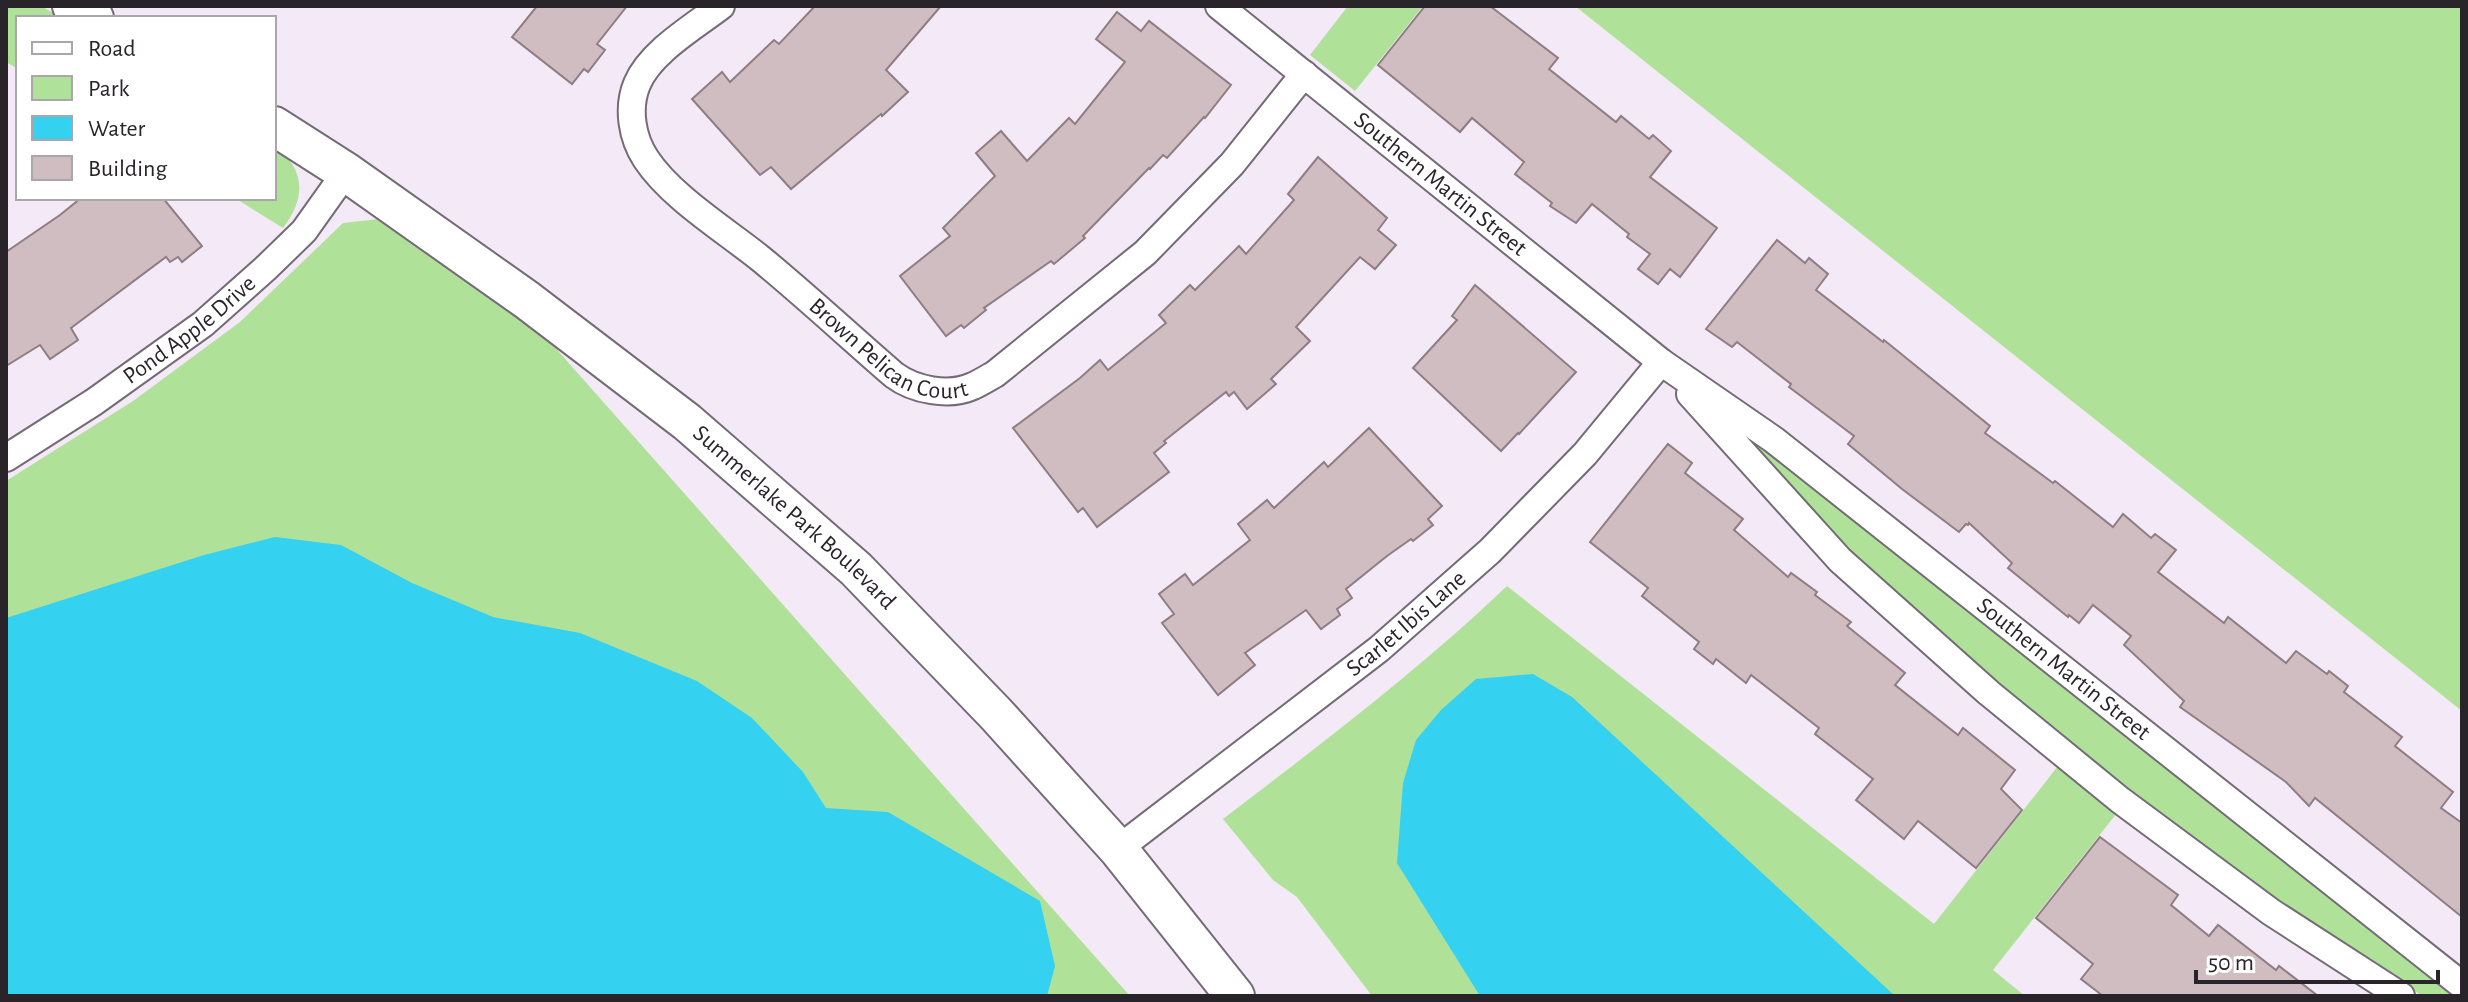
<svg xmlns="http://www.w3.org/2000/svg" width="2468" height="1002" viewBox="0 0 2468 1002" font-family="'Alegreya Sans',sans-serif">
	<rect width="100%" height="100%" fill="#f4e9f6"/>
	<!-- green -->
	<g fill="#b0e199">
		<path d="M6,6H41L62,18H18V69L6,62Z"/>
		<path d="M1348,6H1423L1355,91L1310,55Z"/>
		<path d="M1575,6H2462V711Z"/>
		<path d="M274,145C306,169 306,198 283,228L235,198H274Z"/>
		<path d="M379,219L433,253L543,334L1130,996H6V481L133,401L240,322L343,223Z"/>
		<path d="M1761,446L2457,996H2423L2406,986C2246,882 2093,769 1951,642C1905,601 1855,560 1813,514C1794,493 1776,471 1757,450Z"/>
		<path d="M1507,586L1934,924L2058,766L2117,813L1993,970L2025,996H1372L1297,897L1273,880L1223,819C1321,744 1418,671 1507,586Z"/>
	</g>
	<!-- water -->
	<g fill="#35d1f1">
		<path d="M275,537L341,545L412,583L493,617L580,633L697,681L752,718L803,772L826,808L888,812L1040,901L1055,966L1047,996H6V618L204,555Z"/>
		<path d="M1533,674L1572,697L1895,996H1480L1397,863L1403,783L1416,740L1441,710L1476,679Z"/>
	</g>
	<!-- building -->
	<g fill="#cfbdc2" stroke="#8e7d82" stroke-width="2">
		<path d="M537,6H627L597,44L605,50L588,72L584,69L572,84L512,37Z"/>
		<path d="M815,6H941L886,70L908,92L882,116L881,114L791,189L771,167L760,175L692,99L722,72L730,82L774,40L779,44Z"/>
		<path d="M1425,6H1490L1558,58L1549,69L1616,122L1621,116L1649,139L1653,135L1671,151L1650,177L1717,228L1680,277L1670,269L1658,284L1638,269L1650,254L1627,237L1629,234L1592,204L1576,223L1550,206L1552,203L1515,174L1524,162L1472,118L1460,132L1378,65Z"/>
		<path d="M1117,12L1141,31L1149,21L1231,85L1205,118L1204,117L1167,158L1163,155L1150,169L1149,168L1083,236L1085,238L1054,264L1051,261L984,308L986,310L964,328L961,325L946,336L900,276L950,236L943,228L995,176L976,153L1001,131L1027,161L1069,118L1075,124L1125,62L1096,39Z"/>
		<path d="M1318,157L1387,218L1378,230L1396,245L1375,269L1360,257L1296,327L1310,341L1271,379L1276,384L1247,409L1234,392L1229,396L1226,392L1164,441L1166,443L1154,453L1169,472L1097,527L1083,508L1078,512L1013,428L1080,378L1100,360L1108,370L1166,323L1159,315L1190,285L1195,290L1239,246L1246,254L1294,200L1288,194Z"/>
		<path d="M81,198H163L202,246L182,262L178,257L170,262L166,257L71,328L78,340L50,359L40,345L6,366V252L60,215Z"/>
		<path d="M1777,240L1805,263L1809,258L1828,274L1816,290L1883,342L1884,340L1990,426L1985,433L2053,483L2055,481L2113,527L2123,514L2151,538L2155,534L2176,550L2158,572L2224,623L2228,617L2286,663L2296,651L2327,674L2329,671L2348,686L2344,692L2402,737L2395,746L2453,792L2441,808L2462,823V917L2315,798L2309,806L2286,782L2180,707L2184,701L2124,645L2131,636L2093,605L2079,623L2069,615L2068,617L2008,568L2012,563L1969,523L1968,525L1966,524L1959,532L1902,489L1848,444L1854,436L1789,387L1791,384L1737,342L1732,347L1706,329Z"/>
		<path d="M1475,285L1576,372L1519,434L1518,433L1501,451L1413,368L1457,320L1452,316Z"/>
		<path d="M1369,428L1442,506L1428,519L1433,525L1413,541L1411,539L1387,556L1346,589L1352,598L1337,609L1340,615L1321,629L1306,610L1245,653L1255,665L1218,695L1162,623L1174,614L1159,594L1185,574L1193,585L1250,540L1238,524L1267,500L1274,508L1324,462L1328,467Z"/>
		<path d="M1668,444L1692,463L1685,473L1743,519L1734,530L1788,577L1791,573L1817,592L1815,595L1851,622L1847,626L1905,673L1895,685L1958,735L1963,728L2015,770L2001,789L2022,810L1976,868L1918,821L1904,839L1856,800L1873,779L1815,734L1819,728L1751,675L1746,683L1716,659L1713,664L1694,649L1699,642L1642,596L1648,588L1590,542Z"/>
		<path d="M2100,837L2178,895L2171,905L2209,936L2218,925L2276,970L2279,966L2318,996H2103L2081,979L2093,964L2036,918Z"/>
	</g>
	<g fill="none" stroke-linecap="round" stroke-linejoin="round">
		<!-- minor casing -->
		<g stroke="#746b76" stroke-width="30">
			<g id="minor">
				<path id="s1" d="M721,6C695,26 650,52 637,84C627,108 632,138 646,159C671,197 725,230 761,259C806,296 850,337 894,375C914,390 949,397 973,386C980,383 988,378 995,374L1145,253L1232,164L1304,74"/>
				<path id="s2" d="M1219,6L1661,362L1774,440L2462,985"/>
				<path d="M1690,394L1840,560L1989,693L2120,800L2271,912L2401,996"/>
				<path id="s3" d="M6,458L94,402L203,324L267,267L304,231L346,172"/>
				<path id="s4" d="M1118,849L1379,649L1490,551L1585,454L1661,362"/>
			</g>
		</g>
		<!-- secondary casing -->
		<g stroke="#746b76" stroke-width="42">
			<g id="secondary">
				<path d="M72,6L94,18"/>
				<path id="s5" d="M274,126L346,172L527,300L687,422L856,569L996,714L1118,849L1235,996"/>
			</g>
		</g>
		<!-- minor -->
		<use href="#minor" stroke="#fff" stroke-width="26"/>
		<!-- secondary -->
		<use href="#secondary" stroke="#fff" stroke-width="38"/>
	</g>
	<g text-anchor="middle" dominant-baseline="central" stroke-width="6" stroke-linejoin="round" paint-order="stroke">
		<!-- street labels -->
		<g font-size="24" fill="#282429" stroke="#fff">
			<text stroke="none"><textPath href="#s2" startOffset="284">Southern Martin Street</textPath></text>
			<text stroke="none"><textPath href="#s3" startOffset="224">Pond Apple Drive</textPath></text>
			<text stroke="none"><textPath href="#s1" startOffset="508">Brown Pelican Court</textPath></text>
			<text stroke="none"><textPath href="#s5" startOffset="652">Summerlake Park Boulevard</textPath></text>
			<text stroke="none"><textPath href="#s4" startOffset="366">Scarlet Ibis Lane</textPath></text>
			<text stroke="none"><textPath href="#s2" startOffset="1074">Southern Martin Street</textPath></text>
		</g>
	</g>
	<!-- border -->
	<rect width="2468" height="1002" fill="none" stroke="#282429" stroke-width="16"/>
	<!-- legend -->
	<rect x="16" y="16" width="260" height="184" fill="#ffffff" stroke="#a9a7a9" stroke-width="2"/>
	<rect x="32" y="42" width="40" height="12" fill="#ffffff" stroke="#a9a7a9" stroke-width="2"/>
	<text x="88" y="56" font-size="24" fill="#282429">Road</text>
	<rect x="32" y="76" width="40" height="24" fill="#b0e199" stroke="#a9a7a9" stroke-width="2"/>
	<text x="88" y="96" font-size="24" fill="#282429">Park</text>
	<rect x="32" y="116" width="40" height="24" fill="#35d1f1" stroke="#a9a7a9" stroke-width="2"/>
	<text x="88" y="136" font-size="24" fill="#282429">Water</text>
	<rect x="32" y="156" width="40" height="24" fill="#cfbdc2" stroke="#a9a7a9" stroke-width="2"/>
	<text x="88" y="176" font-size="24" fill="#282429">Building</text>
	<!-- scale -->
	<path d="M2196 970v12h242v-12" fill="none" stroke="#282429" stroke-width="4"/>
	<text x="2208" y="970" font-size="24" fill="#282429" stroke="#ffffff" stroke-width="6" paint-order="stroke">50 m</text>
</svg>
